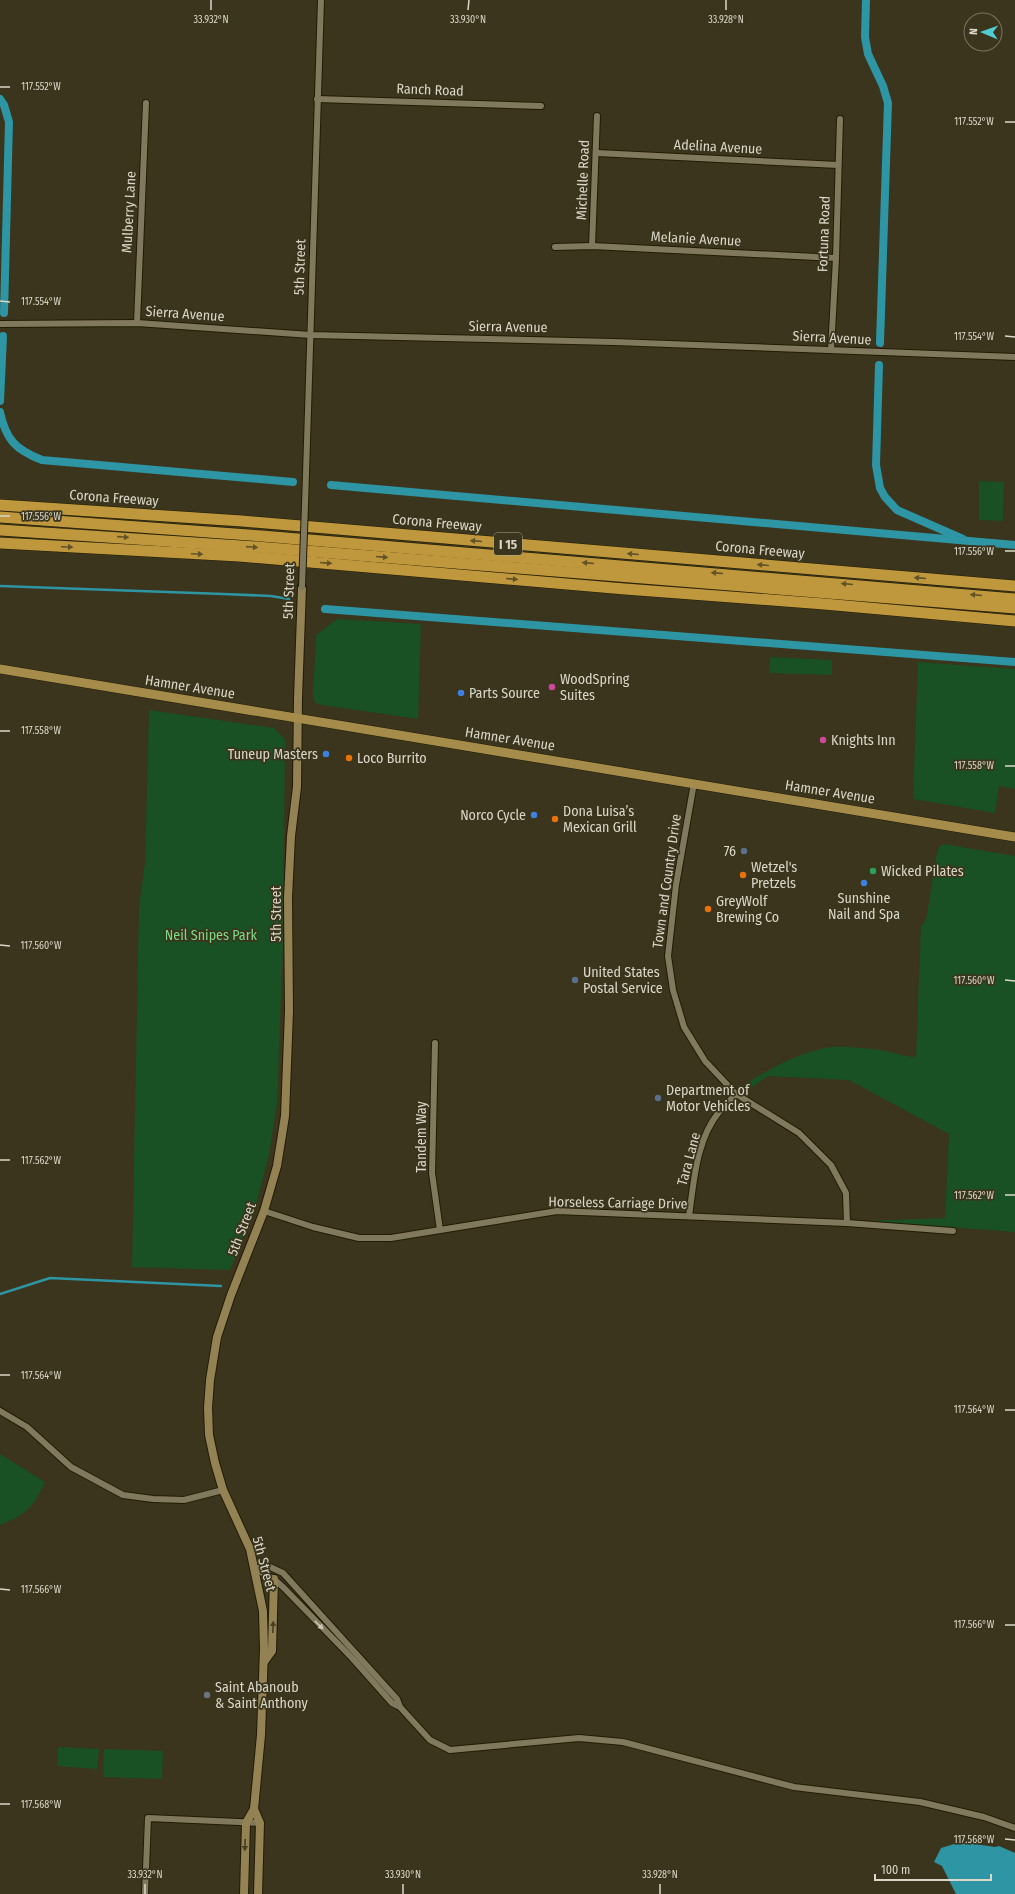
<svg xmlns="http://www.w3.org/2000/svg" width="1015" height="1894" viewBox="0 0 1015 1894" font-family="'Fira Sans Condensed',sans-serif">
	<rect width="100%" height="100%" fill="#3a351c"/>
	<!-- green -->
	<g fill="#195024">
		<path d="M979,481L1004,482L1003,521L979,520Z"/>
		<path d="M337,619L421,624L418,719L322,705C316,704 314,702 313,696L316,635Z"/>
		<path d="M770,657L832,660V675L769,673Z"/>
		<path d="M918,662L1015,669V789L999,786L995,813L913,799Z"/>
		<path d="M149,710L274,728L285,739L283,944L277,1103L269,1155L255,1209L230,1270L132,1267L139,907L145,863Z"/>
		<path d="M944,844L1015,856V1232L867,1221L945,1218L949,1134L849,1080L768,1076L748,1090L741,1086C767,1071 794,1054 825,1048C840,1045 859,1048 874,1049C889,1050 902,1057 916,1057L921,926L926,920L937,852L940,846Z"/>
		<path d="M0,1454L45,1482C34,1507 25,1515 0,1525Z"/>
		<path d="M58,1747L99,1749L97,1769L57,1766Z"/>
		<path d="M104,1749L163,1751L162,1779L103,1777Z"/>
	</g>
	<!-- water -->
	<path fill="#2d95a3" d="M961,1842L995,1847L999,1846L1015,1853V1894H956L942,1866L934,1862L941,1848Z"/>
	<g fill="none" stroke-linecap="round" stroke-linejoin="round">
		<!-- stream -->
		<g stroke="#2d95a3" stroke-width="2.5">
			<path d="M0,586L223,594L271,596L289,599"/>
			<path d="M0,1294L50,1278L221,1286"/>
		</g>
		<!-- canal -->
		<g stroke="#2d95a3" stroke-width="8">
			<path d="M866,0L865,37L868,54L883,86L888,103L880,343"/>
			<path d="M0,99L4,105L9,122L4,313"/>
			<path d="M879,365L876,465L880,488L885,497L897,510L963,539"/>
			<path d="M0,401L3,336"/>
			<path d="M0,412C6,440 16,450 42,460L293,482"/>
			<path d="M331,485L1015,545"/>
			<path d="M325,609L1015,662"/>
		</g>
		<!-- street casing -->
		<g stroke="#221c04" stroke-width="8">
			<g id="street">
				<path d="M317,99L541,106"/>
				<path d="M597,153L838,165"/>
				<path d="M592,246L597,116"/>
				<path d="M555,247L592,246L836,258"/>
				<path d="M137,323L146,103"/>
				<path d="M0,324L137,323L311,335L614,342L1015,357"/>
				<path d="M831,350L836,258L840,119"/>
				<path d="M305,505L321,0"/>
				<path d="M694,783L676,885L668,956L673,990L684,1027L705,1061L736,1094L799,1133L831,1165L846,1193L847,1223"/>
				<path d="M435,1043L432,1173L440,1230"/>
				<path d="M264,1211L313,1227L359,1238H391L557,1211L847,1223L953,1231"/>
				<path d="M689,1216C694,1182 696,1140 719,1112C724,1106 730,1100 736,1094"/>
				<path d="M0,1411L27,1427L71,1467L123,1495L153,1499L184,1500L223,1490"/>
				<path d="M255,1569L274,1579L284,1588L352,1658L392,1703L400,1707L430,1740L450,1750L579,1738L623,1742L794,1787L920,1802L984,1817L1015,1828"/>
				<path d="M255,1569L268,1566L283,1573L397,1699L400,1707"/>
				<path d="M145,1894L148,1818L260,1823"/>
			</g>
		</g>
		<!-- secondary casing -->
		<g stroke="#221c04" stroke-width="10">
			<g id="secondary">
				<path d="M264,1662L272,1651L274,1579"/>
				<path d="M244,1894L246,1823L254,1809"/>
				<path d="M258,1894L260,1823L254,1809L261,1735L264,1649L263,1611L250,1549L223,1490L215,1463L209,1435L208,1408L210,1380L217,1337L231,1295L264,1211L277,1166L285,1116L289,1011L288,898L291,836L297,787L298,698L302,587"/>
			</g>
		</g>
		<!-- primary casing -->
		<g stroke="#221c04" stroke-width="10">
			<path id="primary" d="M0,669L1015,837"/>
		</g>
		<!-- highway casing -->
		<g stroke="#221c04" stroke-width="12">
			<g id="highway">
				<path d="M0,505L242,521L1015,586"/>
				<path d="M0,517L262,536L1015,599"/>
				<path d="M0,530L257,547L1015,608"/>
				<path d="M0,543L239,556L625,589L824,604L1015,621"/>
			</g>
		</g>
		<!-- street -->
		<use href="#street" stroke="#80795e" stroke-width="6"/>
		<!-- secondary -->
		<use href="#secondary" stroke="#938254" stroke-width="8"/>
		<!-- primary -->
		<use href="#primary" stroke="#a68c4b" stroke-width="9"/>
		<!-- highway -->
		<use href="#highway" stroke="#bf983e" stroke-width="11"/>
		<!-- street-bridge casing -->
		<g stroke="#221c04" stroke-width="8" stroke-linecap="butt">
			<path id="street-bridge" d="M302,587L305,505"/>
		</g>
		<!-- street-bridge -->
		<use href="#street-bridge" stroke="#80795e" stroke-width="6"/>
	</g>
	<!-- one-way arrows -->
	<defs><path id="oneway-solid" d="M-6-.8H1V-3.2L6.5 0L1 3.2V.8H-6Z"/></defs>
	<g fill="#625326">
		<use href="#oneway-solid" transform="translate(123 537) rotate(4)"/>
		<use href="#oneway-solid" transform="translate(476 541) rotate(-175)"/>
		<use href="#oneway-solid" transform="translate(67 547) rotate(3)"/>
		<use href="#oneway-solid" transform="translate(252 547) rotate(4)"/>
		<use href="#oneway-solid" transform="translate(197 554) rotate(3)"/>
		<use href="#oneway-solid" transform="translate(633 554) rotate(-175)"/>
		<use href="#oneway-solid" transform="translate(382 557) rotate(5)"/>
		<use href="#oneway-solid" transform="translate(326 563) rotate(5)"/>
		<use href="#oneway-solid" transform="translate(588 563) rotate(-175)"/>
		<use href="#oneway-solid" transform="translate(763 565) rotate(-175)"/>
		<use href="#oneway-solid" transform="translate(717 573) rotate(-175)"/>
		<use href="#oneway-solid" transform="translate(920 578) rotate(-175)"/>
		<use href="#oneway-solid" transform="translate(512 579) rotate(5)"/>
		<use href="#oneway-solid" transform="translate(847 584) rotate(-175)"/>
		<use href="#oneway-solid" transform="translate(976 595) rotate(-175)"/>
	</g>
	<use fill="#ccc9b9" href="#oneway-solid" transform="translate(319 1625) rotate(45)"/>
	<g fill="#474124">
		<use href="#oneway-solid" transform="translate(273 1627) rotate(-88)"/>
		<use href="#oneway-solid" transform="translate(245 1845) rotate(92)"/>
	</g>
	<!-- ticks -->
	<path fill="none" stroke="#dad7c9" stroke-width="1.5" d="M211,10V0M468,10L469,0M726,10V0M0,87H10M1005,122H1015M0,301L10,302M1005,336L1015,337M0,516H10M1005,551H1015M0,731H10M1005,766H1015M0,945L10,946M1005,980L1015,981M0,1160H10M1005,1195H1015M0,1375H10M1005,1410H1015M0,1589L10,1590M1005,1625H1015M0,1804H10M1005,1839L1015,1840M145,1894V1884M403,1894V1884M660,1894V1884"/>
	<!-- markers -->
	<g fill="#d1479c" stroke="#3a351c" stroke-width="1.5">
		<circle cx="552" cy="687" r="4"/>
		<circle cx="823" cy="740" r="4"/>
	</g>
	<g fill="#3f7fe0" stroke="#3a351c" stroke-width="1.5">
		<circle cx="461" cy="693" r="4"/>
		<circle cx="326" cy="754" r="4"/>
		<circle cx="534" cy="815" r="4"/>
		<circle cx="864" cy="883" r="4"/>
	</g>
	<g fill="#e8710a" stroke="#3a351c" stroke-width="1.5">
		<circle cx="349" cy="758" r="4"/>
		<circle cx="555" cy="819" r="4"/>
		<circle cx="743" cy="875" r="4"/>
		<circle cx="708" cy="909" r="4"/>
	</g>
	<g fill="#5c6f8a" stroke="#3a351c" stroke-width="1.5">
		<circle cx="744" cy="851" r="4"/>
		<circle cx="575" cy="980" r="4"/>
		<circle cx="658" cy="1098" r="4"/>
	</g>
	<circle fill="#2e9e5b" stroke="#3a351c" stroke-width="1.5" cx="873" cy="871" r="4"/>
	<circle fill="#6b7280" stroke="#3a351c" stroke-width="1.5" cx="207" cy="1695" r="4"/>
	<g text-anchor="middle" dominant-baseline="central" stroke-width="3.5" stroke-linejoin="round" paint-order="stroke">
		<!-- shield labels -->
		<rect fill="#3a351c" stroke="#aaa695" stroke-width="1" x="494" y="533" width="28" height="22" rx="3"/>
		<g font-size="13" font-weight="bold" fill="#dad7c9">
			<text x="508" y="544">I 15</text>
		</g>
		<!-- street labels -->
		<g font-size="14" fill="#dad7c9" stroke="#3a351c">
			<text transform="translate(430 90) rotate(2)">Ranch Road</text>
			<text transform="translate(718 147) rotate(3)">Adelina Avenue</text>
			<text transform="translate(583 180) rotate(-88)">Michelle Road</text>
			<text transform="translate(129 212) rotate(-87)">Mulberry Lane</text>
			<text transform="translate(824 234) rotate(-88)">Fortuna Road</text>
			<text transform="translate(696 239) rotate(3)">Melanie Avenue</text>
			<text transform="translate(300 267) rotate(-88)">5th Street</text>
			<text transform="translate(185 314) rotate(4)">Sierra Avenue</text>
			<text transform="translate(508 327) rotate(1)">Sierra Avenue</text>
			<text transform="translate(832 338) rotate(3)">Sierra Avenue</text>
			<text transform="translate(114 498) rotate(4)">Corona Freeway</text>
			<text transform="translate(437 523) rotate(5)">Corona Freeway</text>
			<text transform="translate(760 550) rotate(5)">Corona Freeway</text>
			<text transform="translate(289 591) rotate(-88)">5th Street</text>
			<text transform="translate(190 687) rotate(9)">Hamner Avenue</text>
			<text transform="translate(510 739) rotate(9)">Hamner Avenue</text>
			<text transform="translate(830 792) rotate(9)">Hamner Avenue</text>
			<text transform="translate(667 881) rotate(-82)">Town and Country Drive</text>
			<text transform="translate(276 914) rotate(-90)">5th Street</text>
			<text transform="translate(421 1137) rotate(-90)">Tandem Way</text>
			<text transform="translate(689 1159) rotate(-75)">Tara Lane</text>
			<text transform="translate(618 1203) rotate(1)">Horseless Carriage Drive</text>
			<text transform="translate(242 1229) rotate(-69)">5th Street</text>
			<text transform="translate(264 1564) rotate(75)">5th Street</text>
		</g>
		<!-- poi labels -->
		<g font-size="14" fill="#dad7c9" stroke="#3a351c" text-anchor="start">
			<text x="560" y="679">WoodSpring<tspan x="560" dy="16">Suites</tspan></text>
			<text x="469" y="693">Parts Source</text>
			<text x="831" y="740">Knights Inn</text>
			<text x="318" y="754" text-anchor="end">Tuneup Masters</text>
			<text x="357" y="758">Loco Burrito</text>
			<text x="563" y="811">Dona Luisa’s<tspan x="563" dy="16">Mexican Grill</tspan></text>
			<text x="526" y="815" text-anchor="end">Norco Cycle</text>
			<text x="736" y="851" text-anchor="end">76</text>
			<text x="751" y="867">Wetzel's<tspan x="751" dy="16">Pretzels</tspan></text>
			<text x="881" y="871">Wicked Pilates</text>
			<text x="864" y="898" text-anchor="middle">Sunshine<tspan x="864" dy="16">Nail and Spa</tspan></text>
			<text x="716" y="901">GreyWolf<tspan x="716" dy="16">Brewing Co</tspan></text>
			<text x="583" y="972">United States<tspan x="583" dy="16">Postal Service</tspan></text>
			<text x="666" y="1090">Department of<tspan x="666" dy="16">Motor Vehicles</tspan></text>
			<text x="215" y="1687">Saint Abanoub<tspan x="215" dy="16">&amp; Saint Anthony</tspan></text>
		</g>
		<!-- park labels -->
		<g font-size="14" fill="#7ada87" stroke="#3a351c">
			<text x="211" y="935">Neil Snipes Park</text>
		</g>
	</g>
	<g font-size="10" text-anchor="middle" fill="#dad7c9" stroke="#3a351c" stroke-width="3.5" stroke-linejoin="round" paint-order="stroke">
		<text x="211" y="23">33.932°N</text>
		<text x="468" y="23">33.930°N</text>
		<text x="726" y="23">33.928°N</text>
		<text x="41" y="90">117.552°W</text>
		<text x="974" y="125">117.552°W</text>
		<text x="41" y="305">117.554°W</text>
		<text x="974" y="340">117.554°W</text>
		<text x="41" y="520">117.556°W</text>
		<text x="974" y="555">117.556°W</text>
		<text x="41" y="734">117.558°W</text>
		<text x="974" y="769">117.558°W</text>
		<text x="41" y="949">117.560°W</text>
		<text x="974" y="984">117.560°W</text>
		<text x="41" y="1164">117.562°W</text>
		<text x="974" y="1199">117.562°W</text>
		<text x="41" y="1379">117.564°W</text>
		<text x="974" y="1413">117.564°W</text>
		<text x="41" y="1593">117.566°W</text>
		<text x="974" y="1628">117.566°W</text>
		<text x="41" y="1808">117.568°W</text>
		<text x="974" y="1843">117.568°W</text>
		<text x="145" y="1878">33.932°N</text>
		<text x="403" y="1878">33.930°N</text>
		<text x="660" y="1878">33.928°N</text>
	</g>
	<!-- north arrow -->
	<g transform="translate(983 32) rotate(272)"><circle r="19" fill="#3a351c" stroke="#7a7661"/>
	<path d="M0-3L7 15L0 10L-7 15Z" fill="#51ccd1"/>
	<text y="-6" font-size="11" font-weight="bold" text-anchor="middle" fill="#dad7c9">N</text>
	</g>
	<!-- scale -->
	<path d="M875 1874v6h116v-6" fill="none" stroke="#dad7c9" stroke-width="2"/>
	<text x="881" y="1874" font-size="12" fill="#dad7c9" stroke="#3a351c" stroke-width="3" paint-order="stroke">100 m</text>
</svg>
